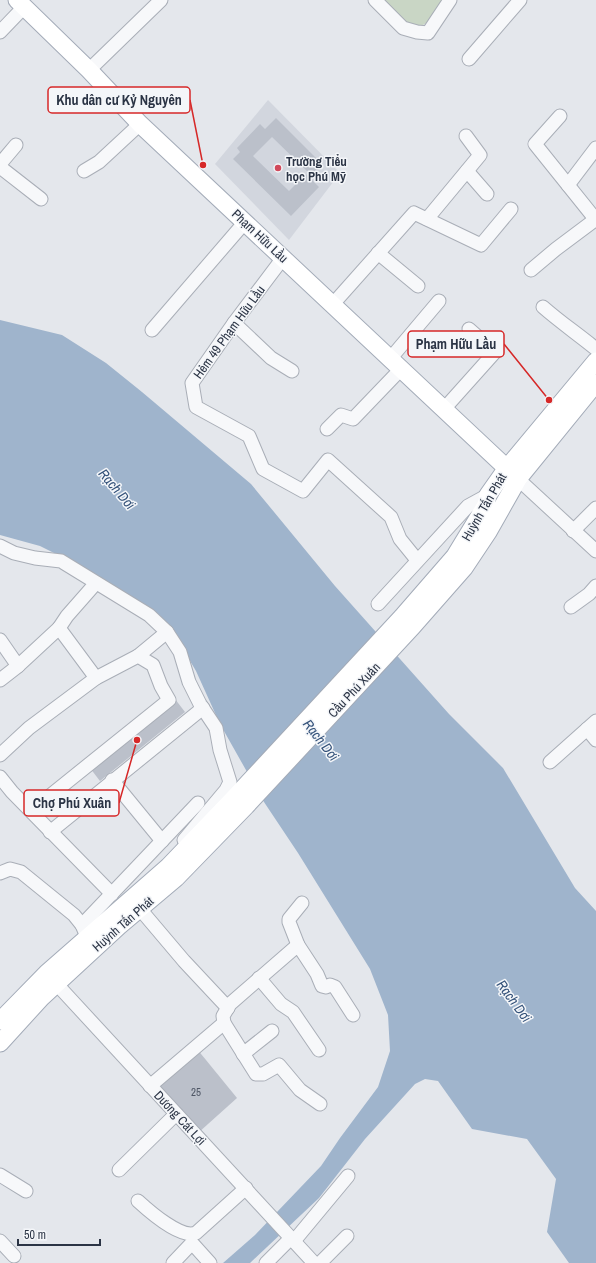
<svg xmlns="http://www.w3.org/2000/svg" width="596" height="1263" viewBox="0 0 596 1263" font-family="'Archivo Narrow',sans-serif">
	<rect width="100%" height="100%" fill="#e4e7ec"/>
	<!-- built -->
	<path fill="#d2d6de" d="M268,100L340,173L289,240L215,164Z"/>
	<!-- green -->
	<path fill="#c9d6c5" d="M383,0H443C438,7 433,18 426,23C411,35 392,9 383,0Z"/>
	<!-- water -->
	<path fill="#9fb4cc" d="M0,320L62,335L106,363L142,392L251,484L335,586L449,714L503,768L575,888L596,911V1263H569L547,1232L556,1179L527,1139L472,1129L438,1081L425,1079L415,1084L365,1139L319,1198L250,1263H223L255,1235L321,1166L340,1138L378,1087L390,1051L388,1015L370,969L298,853L264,802L220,724L196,671L174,634L143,605L92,572L40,546L0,535Z"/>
	<!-- building -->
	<g fill="#bbc0ca">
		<path d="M276,118L323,165L312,176L272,137L253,156L289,191L306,174L319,187L291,216L233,159L240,152L237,148L260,124L265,129Z"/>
		<path d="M175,699L185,712L100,781L90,768Z"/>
		<path d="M197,1049L237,1098L198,1133L154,1086Z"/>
	</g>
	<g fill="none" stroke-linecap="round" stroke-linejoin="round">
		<!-- minor casing -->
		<g stroke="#a9aeb7" stroke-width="15">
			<g id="minor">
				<path d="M375,0L403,28L417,32L428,33L450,0"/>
				<path d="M0,32L24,7"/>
				<path d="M469,59L520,0"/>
				<path d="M89,70L161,0"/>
				<path d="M560,116L535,144L596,220"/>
				<path d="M0,164L16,145"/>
				<path d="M0,167L41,199"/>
				<path d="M84,171L99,162L140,124"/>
				<path d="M467,171L487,194"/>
				<path d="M568,185L596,148"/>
				<path d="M427,219L480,155L466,136"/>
				<path d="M378,253L418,286"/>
				<path d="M283,258L234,323L192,383L196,407L249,436L263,469L303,491L328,460L391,517L400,539L417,560"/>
				<path d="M531,270L556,249L596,219"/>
				<path d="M333,304L414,213L481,245L511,209"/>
				<path d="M543,307C560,322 579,335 596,349"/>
				<path d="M234,323L271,358L292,371"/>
				<path d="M152,330L245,222"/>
				<path d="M390,359L439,301"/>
				<path d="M444,409L495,352L469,329"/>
				<path d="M327,429L341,415L353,419L401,369"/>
				<path d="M518,479L596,551"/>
				<path d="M573,531L596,508"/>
				<path d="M0,546L14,553L35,558L61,561L149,615L167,632L180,652L189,682L200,704L216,728L220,750L230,782L226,790L184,840"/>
				<path d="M378,604L468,506L488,495"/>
				<path d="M571,607L589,594L596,586"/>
				<path d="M59,628L67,616L96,583"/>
				<path d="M0,640L18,666"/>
				<path d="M138,656L167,632"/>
				<path d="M0,680L18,666L59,628L96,678"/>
				<path d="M587,729L596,740"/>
				<path d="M0,755L29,728L96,678L138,656L153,665L161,686L169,700L31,811"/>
				<path d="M550,762L596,721"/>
				<path d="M0,777L12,792L112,894"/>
				<path d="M112,780L162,841"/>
				<path d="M50,832L203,708"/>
				<path d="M0,873L10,869L21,872L74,915L82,925L85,932"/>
				<path d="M140,909L184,961L228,1008"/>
				<path d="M82,925L198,803"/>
				<path d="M298,945L289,922V919L302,903"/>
				<path d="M51,978L314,1263"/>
				<path d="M259,978L281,1004L293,1012L319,1050"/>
				<path d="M224,1023L256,1074H263L279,1065L300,1090L320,1104"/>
				<path d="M243,1054L272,1031"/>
				<path d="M150,1086L224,1023L223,1016L230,1004L298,945L317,974L322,986L326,987L330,985L335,987L353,1015"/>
				<path d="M119,1170L176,1114"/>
				<path d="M0,1175L26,1191"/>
				<path d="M138,1201C150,1212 181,1239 196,1233L246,1188"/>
				<path d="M0,1241L14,1256"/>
				<path d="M294,1241L348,1176"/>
				<path d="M173,1263L192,1243L210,1263"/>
				<path d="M266,1263L291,1238"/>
				<path d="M320,1263L347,1236"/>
			</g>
		</g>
		<!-- major casing -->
		<g stroke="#a3abb8" stroke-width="19">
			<g id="major">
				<path d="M17,0L89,70L140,124L514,475"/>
				<path d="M0,1021L47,973L168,867L236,796L402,617L455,556L486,505L488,495L507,468L596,361"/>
				<path d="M0,1043L41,998L119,926L176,878L246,806L413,626L464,568L488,532L518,479L596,383"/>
			</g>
		</g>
		<!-- minor -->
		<use href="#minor" stroke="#f7f8fa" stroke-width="13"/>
		<!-- major -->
		<use href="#major" stroke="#fff" stroke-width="17"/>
	</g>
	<!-- markers -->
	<circle fill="#d1495b" stroke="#f4f6f9" stroke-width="1.5" cx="278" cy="168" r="4"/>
	<g text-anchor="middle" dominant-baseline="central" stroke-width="3" stroke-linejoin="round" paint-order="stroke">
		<!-- number labels -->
		<g font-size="11" fill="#4f5766">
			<text x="196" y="1092">25</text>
		</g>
		<!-- poi labels -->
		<g font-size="13" font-weight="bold" fill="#2b3445" stroke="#f4f6f9" text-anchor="start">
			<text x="286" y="161">Trường Tiểu<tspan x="286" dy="15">học Phú Mỹ</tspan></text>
		</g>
		<!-- street labels -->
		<g font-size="13" fill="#2b3445" stroke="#f4f6f9">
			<text transform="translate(260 236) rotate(43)">Phạm Hữu Lầu</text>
			<text transform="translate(229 332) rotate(-54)">Hẻm 49 Phạm Hữu Lầu</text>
			<text transform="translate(484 507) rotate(-60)">Huỳnh Tấn Phát</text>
			<text transform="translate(354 690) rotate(-47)">Cầu Phú Xuân</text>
			<text transform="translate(123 924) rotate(-41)">Huỳnh Tấn Phát</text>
			<text transform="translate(180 1118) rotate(47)">Dương Cát Lợi</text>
		</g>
		<!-- water labels -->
		<g font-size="14" font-style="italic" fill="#34527a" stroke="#f4f6f9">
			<text transform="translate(117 489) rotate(50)">Rạch Dơi</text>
			<text transform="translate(321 740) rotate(52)">Rạch Dơi</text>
			<text transform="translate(514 1001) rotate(54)">Rạch Dơi</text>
		</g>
	</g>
	<!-- callouts -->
	<path fill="none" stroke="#d62828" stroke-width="1.5" d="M203 165L190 100M549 400L504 344M137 740L119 803"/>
	<g fill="#d62828" stroke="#f4f6f9" stroke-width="1.5">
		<circle cx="203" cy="165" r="4"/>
		<circle cx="549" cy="400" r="4"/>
		<circle cx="137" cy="740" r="4"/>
	</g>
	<g fill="#f4f6f9" stroke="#d62828" stroke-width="1.5">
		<rect x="48" y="87" width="142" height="26" rx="4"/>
		<rect x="408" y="331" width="96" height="26" rx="4"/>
		<rect x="24" y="790" width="95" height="26" rx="4"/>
	</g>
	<g font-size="14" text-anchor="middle" font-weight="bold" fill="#2b3445">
		<text x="119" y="105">Khu dân cư Kỷ Nguyên</text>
		<text x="456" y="349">Phạm Hữu Lầu</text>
		<text x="72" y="808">Chợ Phú Xuân</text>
	</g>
	<!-- scale -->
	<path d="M18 1239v6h82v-6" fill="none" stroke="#2b3445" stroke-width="2"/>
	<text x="24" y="1239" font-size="12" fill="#2b3445" stroke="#f4f6f9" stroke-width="3" paint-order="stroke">50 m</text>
</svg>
